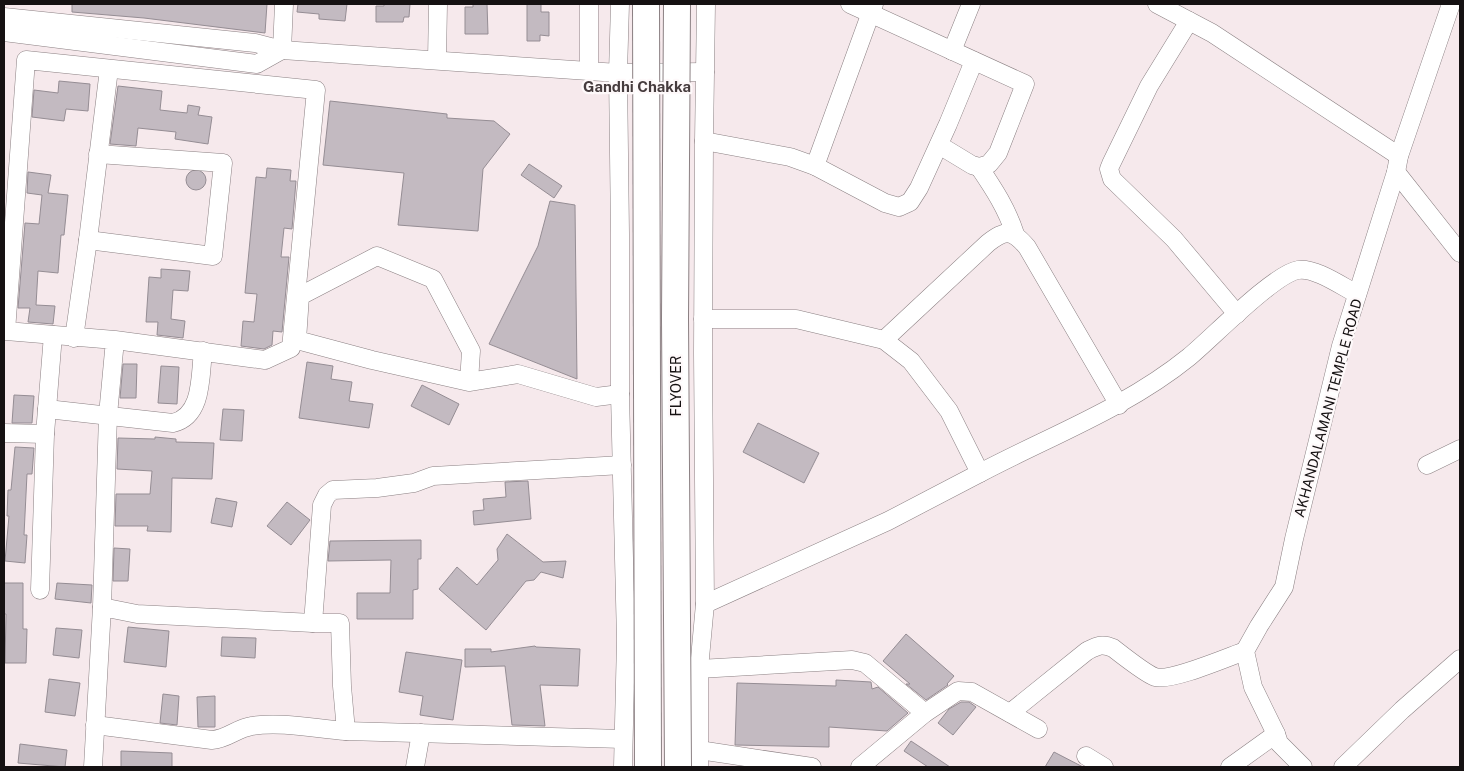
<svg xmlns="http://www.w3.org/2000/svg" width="1464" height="771" viewBox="0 0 1464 771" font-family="'Public Sans',sans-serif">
	<rect width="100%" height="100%" fill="#f6e9ec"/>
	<!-- building -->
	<g fill="#c3bac1" stroke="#958d94">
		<path d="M72,4H267L265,33L144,18L72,12Z"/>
		<path d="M298,4H347L345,21L319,19V14L297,12Z"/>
		<path d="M384,4H410L409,17H404L403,22H376V6H384Z"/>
		<path d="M473,4H487L488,34H465V7H473Z"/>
		<path d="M527,4H541V12H549V36L540,35V41H527Z"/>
		<path d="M59,81L90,84L88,111L66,109L64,121L32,117L34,90L58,93Z"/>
		<path d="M118,86L162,91L160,110L187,113L188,105L200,107L198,115L212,117L208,144L175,139L176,132L138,128L136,146L110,144Z"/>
		<path d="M330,101L447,114V118L494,121L510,134L483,169L478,231L398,225L404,173L323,165Z"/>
		<path d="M529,164L562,186L554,198L521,175Z"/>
		<path d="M267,168L291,170L290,181H296L292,229L284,228L281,257H289L282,332L273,331L272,345L264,349L241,346L243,321L254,322L257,294L245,293L256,177L266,178Z"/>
		<circle cx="196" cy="180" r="10"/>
		<path d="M28,172L51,175L48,193L68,195L64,235H61L58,273L38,271L36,305L55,306L53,324L28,322L30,308H18L25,223L39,224L42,195L27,193Z"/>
		<path d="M550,201L575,205L577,379L489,344L538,246Z"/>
		<path d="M161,269L190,271L188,291L173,290L171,319L185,321L183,338L157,335L158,322H146L149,277L161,278Z"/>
		<path d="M307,362L333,366L331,379L352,382L349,401L373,404L369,428L299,418Z"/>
		<path d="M123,364H137L136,398H120Z"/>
		<path d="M161,366L179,367L177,404L158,403Z"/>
		<path d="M422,385L459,404L449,425L411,406Z"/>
		<path d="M14,395L34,396L32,423H12Z"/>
		<path d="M223,409L244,410L242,441L220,440Z"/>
		<path d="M758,423L819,453L804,483L743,452Z"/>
		<path d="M155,437L176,439V442L214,443L212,479L172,478L171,532L147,531L148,526H115L116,494H150L152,471L117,469L118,438L155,439Z"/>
		<path d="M15,447L34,448L32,474H27L24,535H27L25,563L5,561L9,516H7L8,490H11Z"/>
		<path d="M528,481L531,519L474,525L473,511L484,510L483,499L506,497L505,482Z"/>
		<path d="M216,498L237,502L232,527L211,523Z"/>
		<path d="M287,502L310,520L291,545L267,526Z"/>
		<path d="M507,534L543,562L566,561L563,578L541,572L534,580L526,581L486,630L439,589L457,567L477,585L498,560L497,549Z"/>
		<path d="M421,540V559H418V589L413,590V619H357V593H390L391,560L328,561L330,541Z"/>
		<path d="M114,548L130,549L128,581H113Z"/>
		<path d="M4,583H23V629H27L26,663H5L6,614H4Z"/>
		<path d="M57,583L92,585L91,603L55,599Z"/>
		<path d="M128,627L169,631L166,667L124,662Z"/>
		<path d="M56,628L82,630L79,658L53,655Z"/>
		<path d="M906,634L954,676L947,684L948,685L926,700L906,684H910L883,661Z"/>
		<path d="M222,637L256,638L255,658L221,656Z"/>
		<path d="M535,646L536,647L580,649L578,686L540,685L545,726L512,725L505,666L465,667V649H491V652Z"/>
		<path d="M406,652L462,660L453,720L420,715L423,696L399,692Z"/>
		<path d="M49,679L80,683L75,716L45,712Z"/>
		<path d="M836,680L871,682L872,689L878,687L908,713L887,731L829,727V747L735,745L737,683L836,686Z"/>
		<path d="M163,694L179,696L177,725L160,723Z"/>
		<path d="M215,696V727H198L197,697Z"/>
		<path d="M961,702H969L976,707L953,735L938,723L949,709Z"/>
		<path d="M911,741L950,767H928L904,751Z"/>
		<path d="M20,744L67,750L65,767L18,763Z"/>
		<path d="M121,751L172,753V767H121Z"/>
		<path d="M1054,752L1083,767H1045Z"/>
	</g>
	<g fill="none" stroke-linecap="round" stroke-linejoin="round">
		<!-- minor casing -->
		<g stroke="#8b8083" stroke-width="19">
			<g id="minor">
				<path d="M620,4L618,73L620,234V394L626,640L623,767"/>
				<path d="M850,4L1025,84L998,153L989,164L979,167L972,165L939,145"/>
				<path d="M1157,4L1212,33L1399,156"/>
				<path d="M4,17L255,43L282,50L618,73L705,72"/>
				<path d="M1189,21L1149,86L1111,164L1109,169L1112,179L1174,239L1237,314"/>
				<path d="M4,32L257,64L282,50"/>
				<path d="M282,50L284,4"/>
				<path d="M952,51L971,4"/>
				<path d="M437,60L438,4"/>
				<path d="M589,71V4"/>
				<path d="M704,141L790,157L815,166L885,203L899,207L910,202L919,188L948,124L974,61"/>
				<path d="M815,166L874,4"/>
				<path d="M979,167C994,189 1007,209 1015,234"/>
				<path d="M1396,172L1460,253"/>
				<path d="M88,240L213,256L223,163L98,154"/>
				<path d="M703,319H796L884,340L911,361L949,411L980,473C1050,436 1126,408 1189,357C1211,339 1274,274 1298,270C1315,267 1343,287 1357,294"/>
				<path d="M74,338L88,240L109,69"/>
				<path d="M884,340L988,243C1006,229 1012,230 1027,247L1119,405"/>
				<path d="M469,382L471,351L433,279L377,256L300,296L297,340L372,360L469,382L518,374L596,397L620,394"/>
				<path d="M47,409L173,423C203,416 200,376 203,351"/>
				<path d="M4,433L45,434"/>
				<path d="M622,465L433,476L414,483L377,488L333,490L327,495L322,505L313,623H340L342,686L346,731L623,739"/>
				<path d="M1427,465L1460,449"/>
				<path d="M40,590L45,434L53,335"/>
				<path d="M705,604L888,521L980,473"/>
				<path d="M102,607L108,415L115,340L265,360L291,348L316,90L26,60L6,331L115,340"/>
				<path d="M699,669L852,660L865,663L925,713"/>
				<path d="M1010,713L1087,651C1097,646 1102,643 1113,648C1122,655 1146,674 1155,677C1170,682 1228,657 1245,651"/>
				<path d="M95,725L212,740C228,739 237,728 252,726C280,721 318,729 346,731"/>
				<path d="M699,750L812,767"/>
				<path d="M1086,756L1104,767"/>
				<path d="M93,767L102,607L137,614L313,623"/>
				<path d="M415,767L421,733"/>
				<path d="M699,767V669L705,604L703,353L704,141L706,4"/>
				<path d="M860,767L925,713L958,691L972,692L1038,729"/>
				<path d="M1230,767L1276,734"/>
				<path d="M1303,767L1279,743L1276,734L1253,687L1245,651L1259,626L1284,587L1294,539L1341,346L1396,172L1399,156L1451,4"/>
				<path d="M1343,767L1402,710L1460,659"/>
			</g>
		</g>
		<!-- minor -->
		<use href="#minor" stroke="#fff" stroke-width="18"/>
		<!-- highway-bridge casing -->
		<g stroke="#8b8083" stroke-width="28" stroke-linecap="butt">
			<g id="highway-bridge">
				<path d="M646,4L648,767"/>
				<path d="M677,4L675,319L678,767"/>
			</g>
		</g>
		<!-- highway-bridge -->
		<use href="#highway-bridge" stroke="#fff" stroke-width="26"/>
	</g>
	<g text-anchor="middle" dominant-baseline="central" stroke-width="4.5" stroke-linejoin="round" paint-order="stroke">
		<!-- street labels -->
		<g font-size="14" fill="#151112" stroke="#fef9fa">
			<text transform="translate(676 386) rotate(-90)">FLYOVER</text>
			<text transform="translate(1328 408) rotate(-75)">AKHANDALAMANI TEMPLE ROAD</text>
		</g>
		<!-- neighbourhood labels -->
		<g font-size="15" font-weight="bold" fill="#463c3e" stroke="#fef9fa">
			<text x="637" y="86">Gandhi Chakka</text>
		</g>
	</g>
	<!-- border -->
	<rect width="1464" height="771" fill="none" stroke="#151112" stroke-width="10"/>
</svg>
